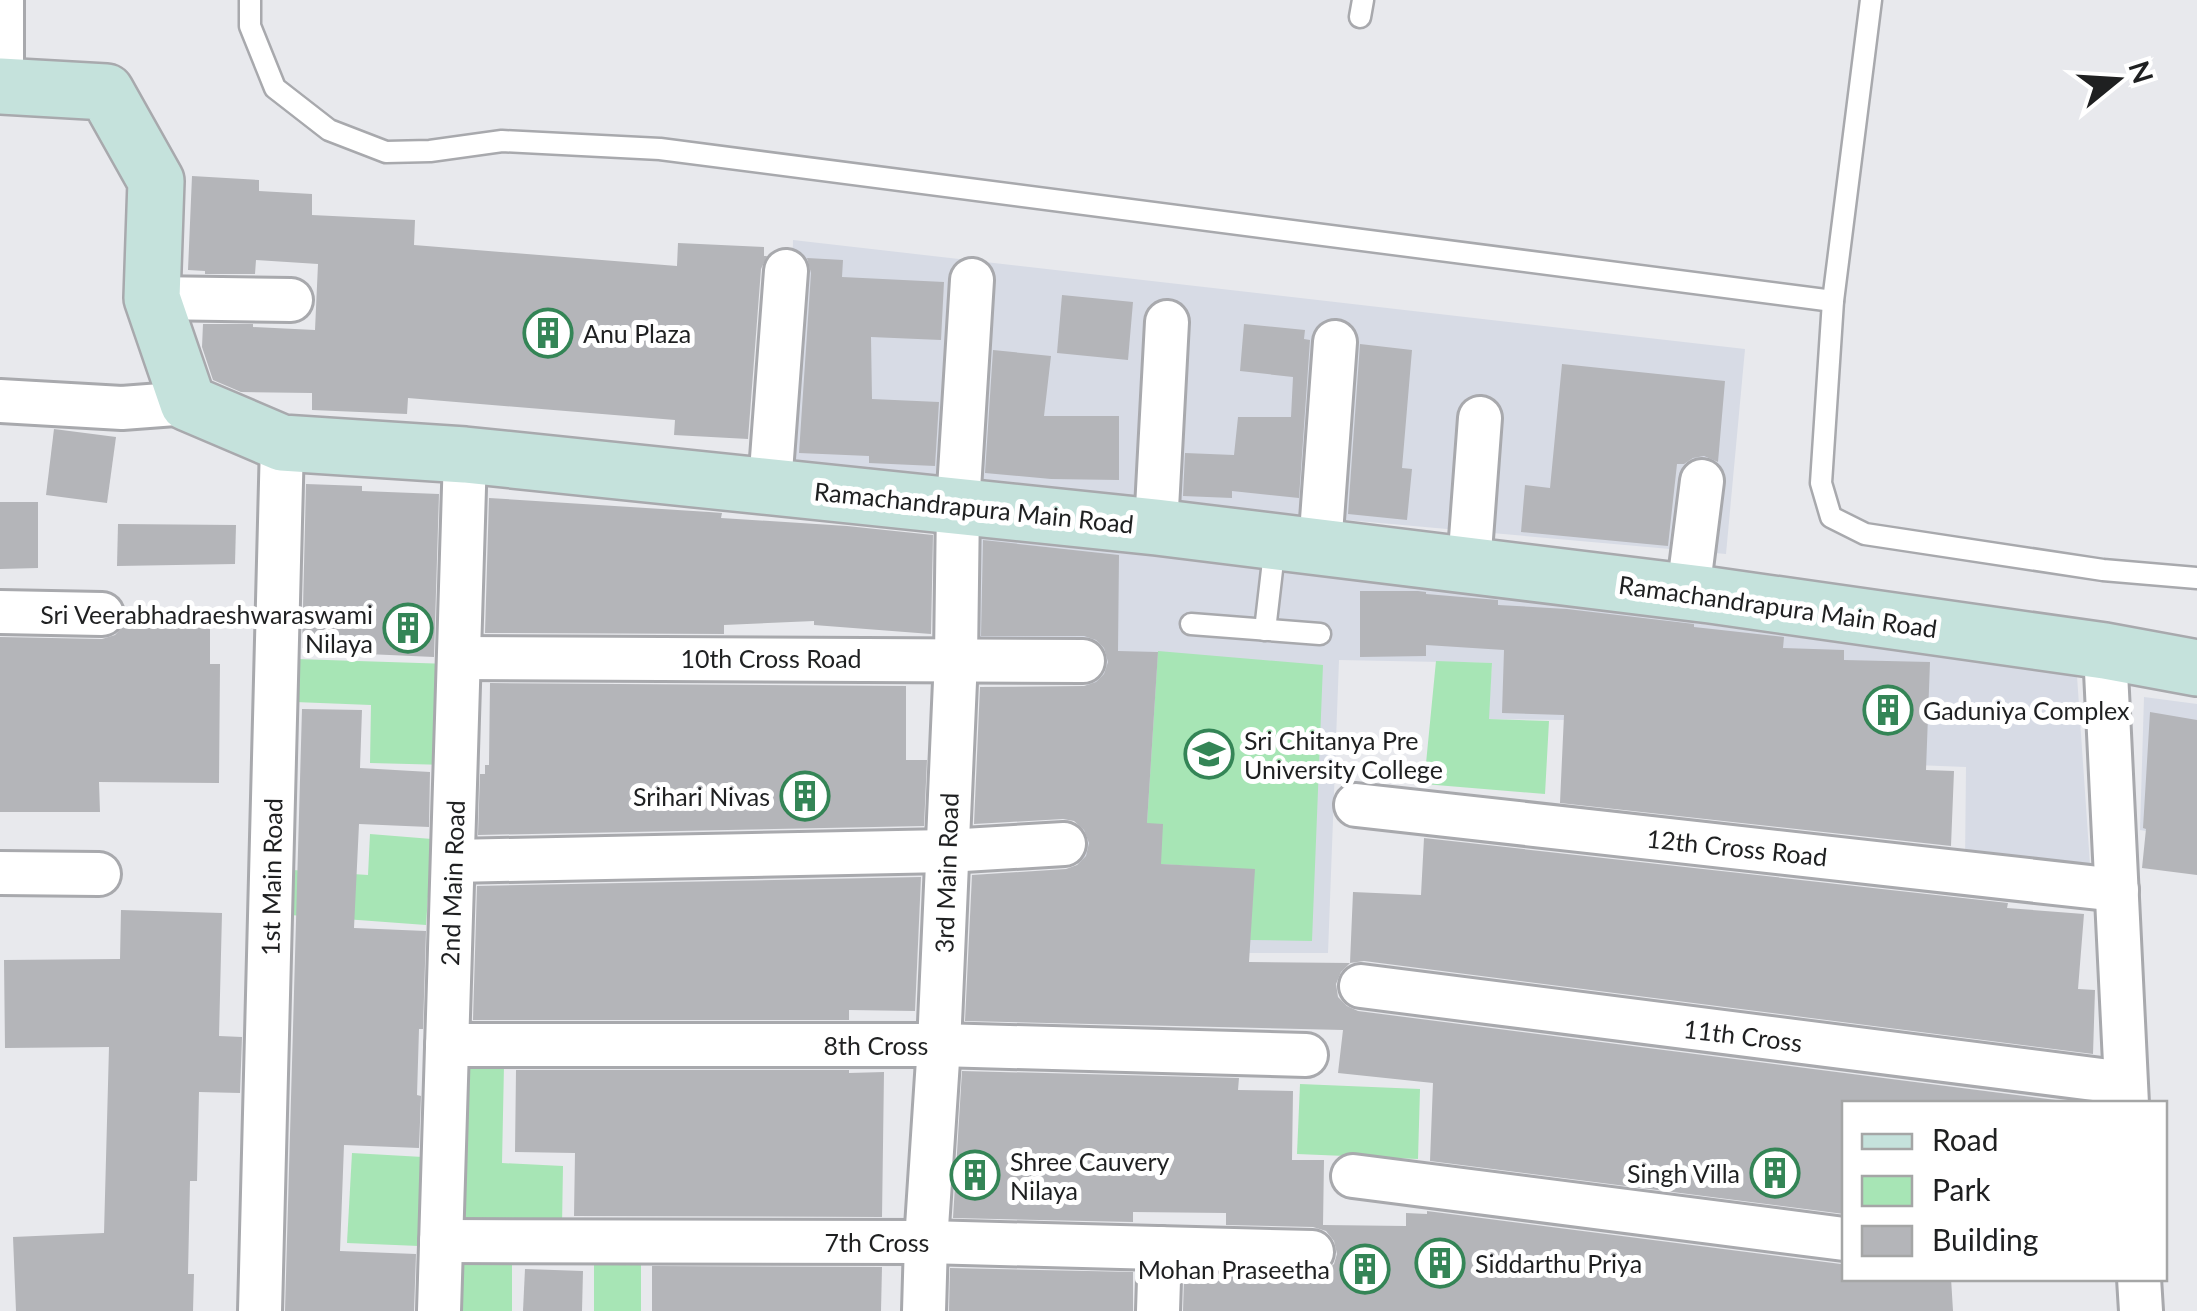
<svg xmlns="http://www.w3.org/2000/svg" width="2197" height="1311" viewBox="0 0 2197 1311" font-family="Lato,sans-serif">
	<rect width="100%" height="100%" fill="#e8e9ed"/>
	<!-- built -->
	<g fill="#d7dbe5">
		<path d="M793,240L1745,349L1726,554L788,470Z"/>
		<path d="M972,533L1342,574L2077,676L2091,879L1965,862L1966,767L1840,762L1564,720L1488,719L1492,663L1339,660L1328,953H1074L1088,655L965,653Z"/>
		<path d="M2144,697L2197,704V840L2140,830Z"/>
	</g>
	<!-- green -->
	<g fill="#a7e5b5">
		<path d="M1158,651L1323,665L1312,941L1250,940L1254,870L1161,864L1147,823Z"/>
		<path d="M296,659L450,664L448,765L370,763L371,705L295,702Z"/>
		<path d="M1436,661L1492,663L1489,719L1549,721L1545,794L1424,784Z"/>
		<path d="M370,834L432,839L426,925L290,915L293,870L368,875Z"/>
		<path d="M458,1064L504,1065L502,1163L563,1166L562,1226L455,1223Z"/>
		<path d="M1300,1084L1420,1089L1418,1159L1297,1154Z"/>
		<path d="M352,1153L423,1157L419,1246L347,1243Z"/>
		<rect x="447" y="1257" width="65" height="54"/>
		<path d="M594,1259L641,1260V1311H594Z"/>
	</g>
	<!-- building -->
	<g fill="#b4b5b9">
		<path d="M192,176L259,180V191L312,194V215L415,220L414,245L677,266L678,243L764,247V256H767L761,269L748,439L674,435L675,420L408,398L407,414L312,410V393L241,392L213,380L202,347L203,324H253V327L315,330L318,264L256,260L255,274H205V271L188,270Z"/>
		<path d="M807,258L843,260L842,277L944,282L941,340L871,337L872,399L939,402L935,466L869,463V456L799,453L811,273Z"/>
		<path d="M1062,295L1133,302L1128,360L1057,353Z"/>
		<path d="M1244,324L1305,330L1304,339L1310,340L1299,498L1232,491V498L1183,496L1185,453L1234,455L1238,417H1291L1293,377L1240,371Z"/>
		<path d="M1360,344L1412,350L1402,468L1412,469L1407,520L1348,514Z"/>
		<path d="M993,350L1051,356L1044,416H1119V480L1051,479L985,473Z"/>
		<path d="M1562,364L1725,381L1718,462L1704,456L1693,458L1684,464H1677L1668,546L1521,532L1525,485L1550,488Z"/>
		<path d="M54,429L116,437L107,503L46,495Z"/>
		<path d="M306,484L362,486V491L439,494L434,657L367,654V650L302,648Z"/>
		<path d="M489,498L709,512L722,513L721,518L847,526L933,535L931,634L814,625V621L724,625V634L485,633Z"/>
		<path d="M0,502H38V568L0,569Z"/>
		<path d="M118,524L236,525L235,564L117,566Z"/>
		<path d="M983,540L1119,555L1118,651L1158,652L1147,823L1163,824L1161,864L1255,869L1249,962L1350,963L1353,892L1421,895L1424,838L2008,903L2007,908L2084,914L2078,989L2095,990L2093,1054L1364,961L1350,963L1341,972L1336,984L1338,997L1347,1006L1358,1011L2056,1100V1104H1844V1214L1430,1161L1433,1083L1338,1073L1343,1030L965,1021L972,875L1066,869L1077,865L1086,856L1089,843L1084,830L1074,821L1063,819L974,824L980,687L1084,686L1096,682L1104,674L1108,662L1104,648L1096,640L1084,636H981Z"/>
		<path d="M1360,591H1418L1426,592V594L1498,600V605L1567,609L1694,624V627L1784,637L1783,648L1844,650V660L1930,662L1926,770L1954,771L1951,846L1560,803L1564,715L1502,713L1504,650L1426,645V656L1360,657Z"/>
		<path d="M210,622V664H220L219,783L99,782L100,812H0V637L102,639L115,635L124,625Z"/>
		<path d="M490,683L906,686V760H927L924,826L478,835L480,774H485V765H489Z"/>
		<path d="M302,709L362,710L360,768L430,772L429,827L359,824L354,928L426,931L423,1029H419L417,1095L421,1096L419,1148L344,1145L340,1251L416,1254L414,1311H285Z"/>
		<path d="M2150,712L2197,720V875L2142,868L2146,829L2143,828Z"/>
		<path d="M921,877L915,1011L849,1010V1020H473L477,886Z"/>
		<path d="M121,910L222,913L219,1036L242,1037L240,1093L199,1092L197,1181H190L188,1274H194L193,1311H16L13,1237L104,1233L109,1047L5,1048L4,960L120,959Z"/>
		<path d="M516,1070H849V1073L884,1072L882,1217L574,1216L575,1153L515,1152Z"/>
		<path d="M962,1071L1239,1078L1238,1090L1293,1091L1292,1160H1324L1323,1225L1406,1226V1213L1427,1214V1211L1841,1264V1278H1951L1953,1311H1183L1184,1280L1224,1281L1226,1275L1311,1277L1323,1274L1334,1264L1337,1254L1334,1241L1326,1231L1313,1227L1226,1225V1213L1133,1212V1222L953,1218Z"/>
		<path d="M652,1266L882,1267L881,1311H652Z"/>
		<path d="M950,1268L1133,1272V1311H949Z"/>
		<path d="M525,1269L583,1271L582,1311H523Z"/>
	</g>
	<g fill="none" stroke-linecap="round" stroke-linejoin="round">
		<!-- lane casing -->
		<g stroke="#a8a9ad" stroke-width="25">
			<g id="lane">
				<path d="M250,0V26L275,88L329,130L386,152L430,151L502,141L660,149L1833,301"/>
				<path d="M1871,0L1833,301L1821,483L1831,517L1865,534L2103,570L2197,578"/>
				<path d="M1360,17L1363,0"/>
				<path d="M1191,624L1320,634"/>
				<path d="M1265,630L1275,544"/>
			</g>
		</g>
		<!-- street casing -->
		<g stroke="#a8a9ad" stroke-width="48">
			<g id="street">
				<path d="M2,0V86"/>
				<path d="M152,298L291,300"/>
				<path d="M0,401L122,408L188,403"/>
				<path d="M770,485L786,271"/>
				<path d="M1156,527L1167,322"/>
				<path d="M1320,547L1335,342"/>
				<path d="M1469,565L1480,418"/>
				<path d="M1688,592L1702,481"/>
				<path d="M0,612L102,614"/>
				<path d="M2105,651L2127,1104"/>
				<path d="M459,658L1083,661"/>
				<path d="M1356,805L2117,890"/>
				<path d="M453,861L947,851L1064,844"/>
				<path d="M0,873L99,874"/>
				<path d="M1361,986L2125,1083"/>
				<path d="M447,1045H939L1306,1055"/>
				<path d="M1353,1176L1844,1239"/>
				<path d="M441,1241L926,1242L1312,1252"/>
				<path d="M2139,1278L2141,1311"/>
				<path d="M260,1311L282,443"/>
				<path d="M439,1311L465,455"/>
				<path d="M924,1311L926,1242L939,1045L956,659L958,505L972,280"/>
				<path d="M1158,1311L1160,1248"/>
			</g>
		</g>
		<!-- secondary casing -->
		<g stroke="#a8a9ad" stroke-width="60">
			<path id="secondary" d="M0,86L106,92L156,181L152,298L188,403L282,443L465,455L1156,527L1710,595L2105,651L2197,668"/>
		</g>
		<!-- lane -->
		<use href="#lane" stroke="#fff" stroke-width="20"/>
		<!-- street -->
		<use href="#street" stroke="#fff" stroke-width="42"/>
		<!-- secondary -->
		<use href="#secondary" stroke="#c5e2dc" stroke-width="55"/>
	</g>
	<!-- icons -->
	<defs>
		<g id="building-ring" transform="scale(2.5)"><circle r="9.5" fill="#fff" stroke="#348556" stroke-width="1.5"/><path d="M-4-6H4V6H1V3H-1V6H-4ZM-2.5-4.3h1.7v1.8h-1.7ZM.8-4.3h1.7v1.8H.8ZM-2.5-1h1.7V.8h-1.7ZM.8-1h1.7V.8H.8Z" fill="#348556"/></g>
		<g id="school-ring" transform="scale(2.5)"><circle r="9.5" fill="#fff" stroke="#348556" stroke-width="1.5"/><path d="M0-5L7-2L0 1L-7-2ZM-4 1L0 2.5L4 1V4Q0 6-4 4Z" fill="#348556"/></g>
	</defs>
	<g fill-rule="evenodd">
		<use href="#building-ring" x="548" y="333"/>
		<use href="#building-ring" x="408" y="628"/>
		<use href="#building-ring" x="1888" y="710"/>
		<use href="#school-ring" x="1209" y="754"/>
		<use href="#building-ring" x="805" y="796"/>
		<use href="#building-ring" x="1775" y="1173"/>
		<use href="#building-ring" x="975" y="1175"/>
		<use href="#building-ring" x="1440" y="1263"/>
		<use href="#building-ring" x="1365" y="1269"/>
	</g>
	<g text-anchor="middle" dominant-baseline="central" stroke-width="10" stroke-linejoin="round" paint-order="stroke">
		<!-- poi labels -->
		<g font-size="25" fill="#1f2021" stroke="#fff" text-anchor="start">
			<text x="583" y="333">Anu Plaza</text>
			<text x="373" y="614" text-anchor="end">Sri Veerabhadraeshwaraswami<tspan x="373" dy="29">Nilaya</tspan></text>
			<text x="1923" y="710">Gaduniya Complex</text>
			<text x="1244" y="740">Sri Chitanya Pre<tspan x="1244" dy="29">University College</tspan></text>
			<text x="770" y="796" text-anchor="end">Srihari Nivas</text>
			<text x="1010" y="1161">Shree Cauvery<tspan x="1010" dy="29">Nilaya</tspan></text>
			<text x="1740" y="1173" text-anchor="end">Singh Villa</text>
			<text x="1475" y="1263">Siddarthu Priya</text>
			<text x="1330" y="1269" text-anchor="end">Mohan Praseetha</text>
		</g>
		<!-- street labels -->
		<g font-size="25" fill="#1f2021" stroke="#fff">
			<text transform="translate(974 507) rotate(6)">Ramachandrapura Main Road</text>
			<text transform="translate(1778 606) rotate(8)">Ramachandrapura Main Road</text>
			<text x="771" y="658">10th Cross Road</text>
			<text transform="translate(1737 847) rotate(6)">12th Cross Road</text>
			<text transform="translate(946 873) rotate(-88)">3rd Main Road</text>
			<text transform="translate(271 877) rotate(-89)">1st Main Road</text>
			<text transform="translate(452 883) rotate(-88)">2nd Main Road</text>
			<text transform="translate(1743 1035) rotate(7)">11th Cross</text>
			<text x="876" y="1045">8th Cross</text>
			<text x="877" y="1242">7th Cross</text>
		</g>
	</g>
	<!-- legend -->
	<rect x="1842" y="1101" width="325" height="180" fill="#ffffff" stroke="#a5a6a6" stroke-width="2.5"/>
	<rect x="1862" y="1134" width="50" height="15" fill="#c5e2dc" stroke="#a5a6a6" stroke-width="2.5"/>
	<text x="1932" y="1151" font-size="30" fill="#1f2021">Road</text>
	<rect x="1862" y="1176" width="50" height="30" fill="#a7e5b5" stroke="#a5a6a6" stroke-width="2.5"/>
	<text x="1932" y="1201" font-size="30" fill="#1f2021">Park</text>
	<rect x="1862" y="1226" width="50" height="30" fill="#b4b5b9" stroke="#a5a6a6" stroke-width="2.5"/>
	<text x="1932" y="1251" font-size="30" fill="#1f2021">Building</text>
	<!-- north arrow -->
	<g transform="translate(2117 80) rotate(72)" stroke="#ffffff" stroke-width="8" paint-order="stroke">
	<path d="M0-8L18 38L0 25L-18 38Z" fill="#1f2021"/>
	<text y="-15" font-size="28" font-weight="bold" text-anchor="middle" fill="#1f2021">N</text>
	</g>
</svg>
